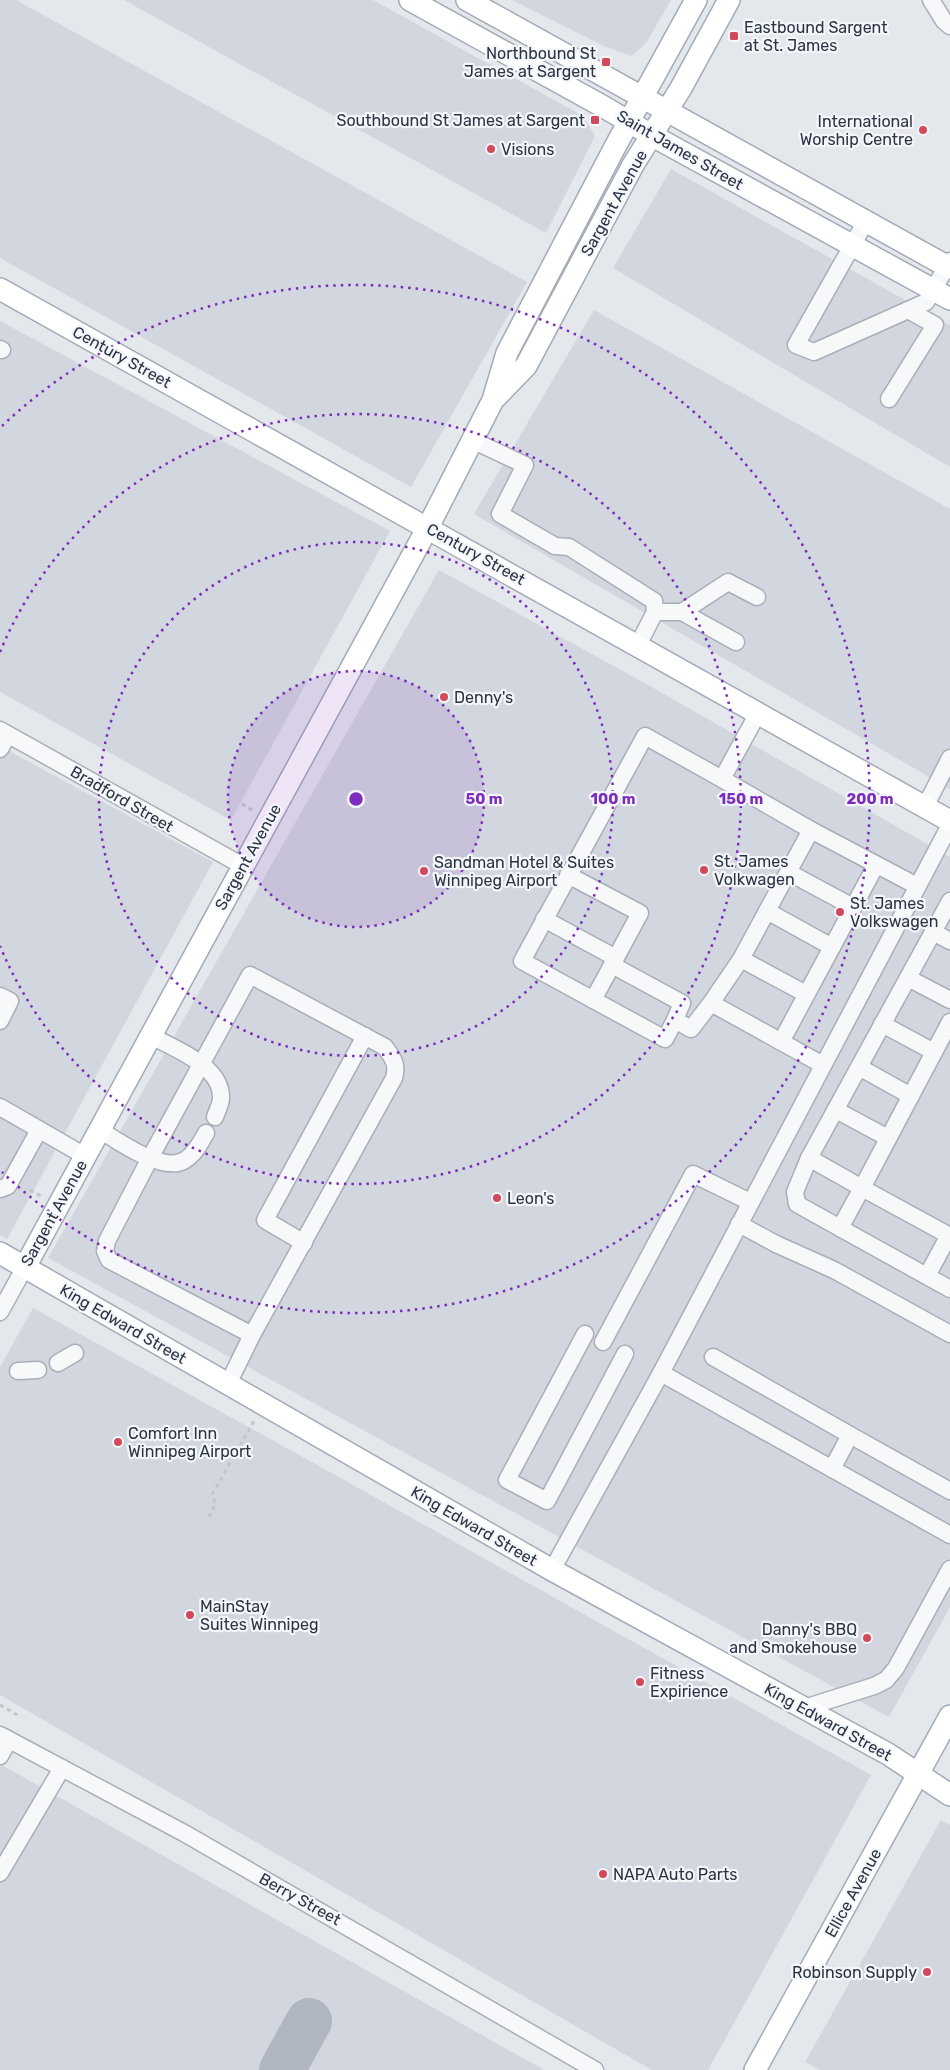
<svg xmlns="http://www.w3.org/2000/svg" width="950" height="2070" viewBox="0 0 950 2070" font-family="Rubik,sans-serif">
	<rect width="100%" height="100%" fill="#e4e7ec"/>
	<!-- built -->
	<g fill="#d2d6de">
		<path d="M0,0H16L527,282L411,487L0,258Z"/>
		<path d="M124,0H373L583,116L595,136L546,233Z"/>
		<path d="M512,0H671L646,43L632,56L604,46Z"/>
		<path d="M671,169L950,325V467L613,268Z"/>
		<path d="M594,310L950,509V789L474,514Z"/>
		<path d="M0,321L390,531L231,820L0,692Z"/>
		<path d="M439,570L641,681L950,857V1607L889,1717L48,1258Z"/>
		<path d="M0,746L213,862L7,1239L0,1235Z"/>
		<path d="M33,1308L328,1471L871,1775L708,2070H652L0,1695V1367Z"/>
		<path d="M0,1764L544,2070H0Z"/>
		<path d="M941,1820L950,1825V2070H820L805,2062Z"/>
	</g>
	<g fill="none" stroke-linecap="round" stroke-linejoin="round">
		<!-- taxiway -->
		<path stroke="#b0b6c1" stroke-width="46" d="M282,2070L309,2021"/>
		<!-- minor casing -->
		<g stroke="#a9aeb7" stroke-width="19">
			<g id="minor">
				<path d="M931,0L944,21L950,26"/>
				<path d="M866,221L796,345L814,352L926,302L950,261"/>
				<path d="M0,349L2,350"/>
				<path d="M889,399L935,325L908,310"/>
				<path d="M472,440L525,465L500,514L555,546L569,547L654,601L655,612L638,645"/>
				<path d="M655,612H682L736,642"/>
				<path d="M682,612L728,582L757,597"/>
				<path d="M758,713L722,779L811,830L917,886"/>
				<path d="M0,730L243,866"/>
				<path d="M0,749L8,735"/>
				<path d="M925,807L950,758"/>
				<path d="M811,830L741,959L711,1003L823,1065"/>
				<path d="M788,872L853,907"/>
				<path d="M568,875L640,913L612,965"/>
				<path d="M767,911L832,947"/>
				<path d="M544,919L616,958"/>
				<path d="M933,932L950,941"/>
				<path d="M741,959L806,994"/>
				<path d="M908,978L950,1000"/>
				<path d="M0,996L10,1001L0,1021"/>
				<path d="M593,1000L612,965L682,1003L675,1020"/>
				<path d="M711,1003L691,1029L675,1020L665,1039L522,961L645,736L722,779"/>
				<path d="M950,1022L862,1188L950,1236"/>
				<path d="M882,1024L934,1052"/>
				<path d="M151,1036C175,1049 222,1066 221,1098C221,1104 217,1111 215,1117"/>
				<path d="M781,1042L876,865"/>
				<path d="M859,1067L911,1096"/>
				<path d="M0,1107L85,1156"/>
				<path d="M836,1110L888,1138"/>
				<path d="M100,1130C118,1141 164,1174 185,1160C195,1154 201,1142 206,1133"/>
				<path d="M809,1158L862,1188L840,1228L950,1289"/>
				<path d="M0,1189L8,1186L39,1130"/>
				<path d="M739,1224L776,1244L834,1270L950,1334"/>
				<path d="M840,1228L797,1204L795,1192L809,1158L950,901"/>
				<path d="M304,1243L265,1220L365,1036"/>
				<path d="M927,1276L949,1235"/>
				<path d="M0,1312L25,1267"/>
				<path d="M585,1334L507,1480L547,1501L625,1354"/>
				<path d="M603,1342L693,1174L750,1202"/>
				<path d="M713,1357L850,1435"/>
				<path d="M58,1363L75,1353"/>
				<path d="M18,1371L38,1370"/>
				<path d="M661,1373L950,825"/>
				<path d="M228,1384L252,1335L109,1260L105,1251L107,1241L150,1158L250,975L385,1047C393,1058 398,1065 394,1078L252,1335"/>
				<path d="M832,1469L850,1435L950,1491"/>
				<path d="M552,1570L661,1373L950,1535"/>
				<path d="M804,1708L874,1686L886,1680L896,1668L950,1569"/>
				<path d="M0,1735L184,1833L595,2070"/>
				<path d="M0,1756L9,1740"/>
				<path d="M0,1873L62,1768"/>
			</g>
		</g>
		<!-- major casing -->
		<g stroke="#a3abb8" stroke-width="24">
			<g id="major">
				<path d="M410,0L604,107L651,135L950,299"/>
				<path d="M467,0L950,268"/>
				<path d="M0,289L950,821"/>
				<path d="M496,397L526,366L633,165L681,88L729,0"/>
				<path d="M0,1253L552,1570L888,1754L950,1795"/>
				<path d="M25,1267L428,527L493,400L507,353L616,145L696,0"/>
				<path d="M755,2070L950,1716"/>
			</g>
		</g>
		<!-- path -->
		<g stroke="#c2c5cb" stroke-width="3" stroke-dasharray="4 4" stroke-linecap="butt">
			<path d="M242,804L252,810"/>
			<path d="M30,1190L41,1196"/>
			<path d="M209,1517L215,1505L213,1493L254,1421"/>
			<path d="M0,1705L21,1717"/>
		</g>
		<!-- minor -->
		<use href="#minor" stroke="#f7f8fa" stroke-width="16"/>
		<!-- major -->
		<use href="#major" stroke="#fff" stroke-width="21"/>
	</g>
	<!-- distance rings -->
	<circle cx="356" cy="799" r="128" fill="#7b2cbf" fill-opacity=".12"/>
	<g fill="none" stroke="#7b2cbf" stroke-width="2.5" stroke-dasharray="2.5 5">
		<circle cx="356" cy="799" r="128"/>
		<circle cx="356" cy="799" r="257"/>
		<path d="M0 652A385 385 0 1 1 0 946"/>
		<path d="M2 426A514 514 0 1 1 2 1172"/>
	</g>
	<!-- markers -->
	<g fill="#d1495b" stroke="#f4f6f9" stroke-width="2">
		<rect x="729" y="31" width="10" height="10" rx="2.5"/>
		<rect x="601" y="57" width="10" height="10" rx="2.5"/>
		<rect x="590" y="115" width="10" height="10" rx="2.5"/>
		<circle cx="923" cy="130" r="5"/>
		<circle cx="491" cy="149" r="5"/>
		<circle cx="444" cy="697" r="5"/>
		<circle cx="704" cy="870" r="5"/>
		<circle cx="424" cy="871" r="5"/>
		<circle cx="840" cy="912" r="5"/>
		<circle cx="497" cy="1198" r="5"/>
		<circle cx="118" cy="1442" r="5"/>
		<circle cx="190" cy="1615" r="5"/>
		<circle cx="867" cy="1638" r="5"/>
		<circle cx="640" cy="1682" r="5"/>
		<circle cx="603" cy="1874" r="5"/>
		<circle cx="927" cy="1972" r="5"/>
	</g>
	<g text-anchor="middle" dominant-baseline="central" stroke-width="4.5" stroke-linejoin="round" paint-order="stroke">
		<!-- poi labels -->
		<g font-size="16" fill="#2b3445" stroke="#f4f6f9" text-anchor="start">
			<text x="744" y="27">Eastbound Sargent<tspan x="744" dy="18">at St. James</tspan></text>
			<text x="596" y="53" text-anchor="end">Northbound St<tspan x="596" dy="18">James at Sargent</tspan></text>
			<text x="585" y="120" text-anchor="end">Southbound St James at Sargent</text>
			<text x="913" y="121" text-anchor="end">International<tspan x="913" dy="18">Worship Centre</tspan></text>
			<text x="501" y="149">Visions</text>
			<text x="454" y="697">Denny's</text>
			<text x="714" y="861">St. James<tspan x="714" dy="18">Volkwagen</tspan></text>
			<text x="434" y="862">Sandman Hotel &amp; Suites<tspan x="434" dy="18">Winnipeg Airport</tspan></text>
			<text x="850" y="903">St. James<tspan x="850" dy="18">Volkswagen</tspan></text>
			<text x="507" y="1198">Leon's</text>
			<text x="128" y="1433">Comfort Inn<tspan x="128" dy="18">Winnipeg Airport</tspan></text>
			<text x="200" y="1606">MainStay<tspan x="200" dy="18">Suites Winnipeg</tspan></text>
			<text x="857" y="1629" text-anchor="end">Danny's BBQ<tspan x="857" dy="18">and Smokehouse</tspan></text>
			<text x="650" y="1673">Fitness<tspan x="650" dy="18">Expirience</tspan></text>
			<text x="613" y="1874">NAPA Auto Parts</text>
			<text x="917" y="1972" text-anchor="end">Robinson Supply</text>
		</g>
		<!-- street labels -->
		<g font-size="16" fill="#2b3445" stroke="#f4f6f9">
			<text transform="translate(680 150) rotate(30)">Saint James Street</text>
			<text transform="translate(614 203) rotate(-61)">Sargent Avenue</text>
			<text transform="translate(122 357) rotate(29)">Century Street</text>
			<text transform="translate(476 554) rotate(29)">Century Street</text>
			<text transform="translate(122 799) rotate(30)">Bradford Street</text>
			<text transform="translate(248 857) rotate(-61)">Sargent Avenue</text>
			<text transform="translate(54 1213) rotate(-61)">Sargent Avenue</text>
			<text transform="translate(123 1324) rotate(30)">King Edward Street</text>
			<text transform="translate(474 1526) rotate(30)">King Edward Street</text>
			<text transform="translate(828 1722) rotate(29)">King Edward Street</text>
			<text transform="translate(853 1893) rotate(-61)">Ellice Avenue</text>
			<text transform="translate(300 1899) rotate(29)">Berry Street</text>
		</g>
	</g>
	<circle cx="356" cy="799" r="8" fill="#7b2cbf" stroke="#f4f6f9" stroke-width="2.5"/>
	<g font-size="15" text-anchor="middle" font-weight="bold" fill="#7b2cbf" stroke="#f4f6f9" stroke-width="4.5" stroke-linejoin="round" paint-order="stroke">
		<text x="484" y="804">50 m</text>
		<text x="613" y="804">100 m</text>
		<text x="741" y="804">150 m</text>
		<text x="870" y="804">200 m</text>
	</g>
</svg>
